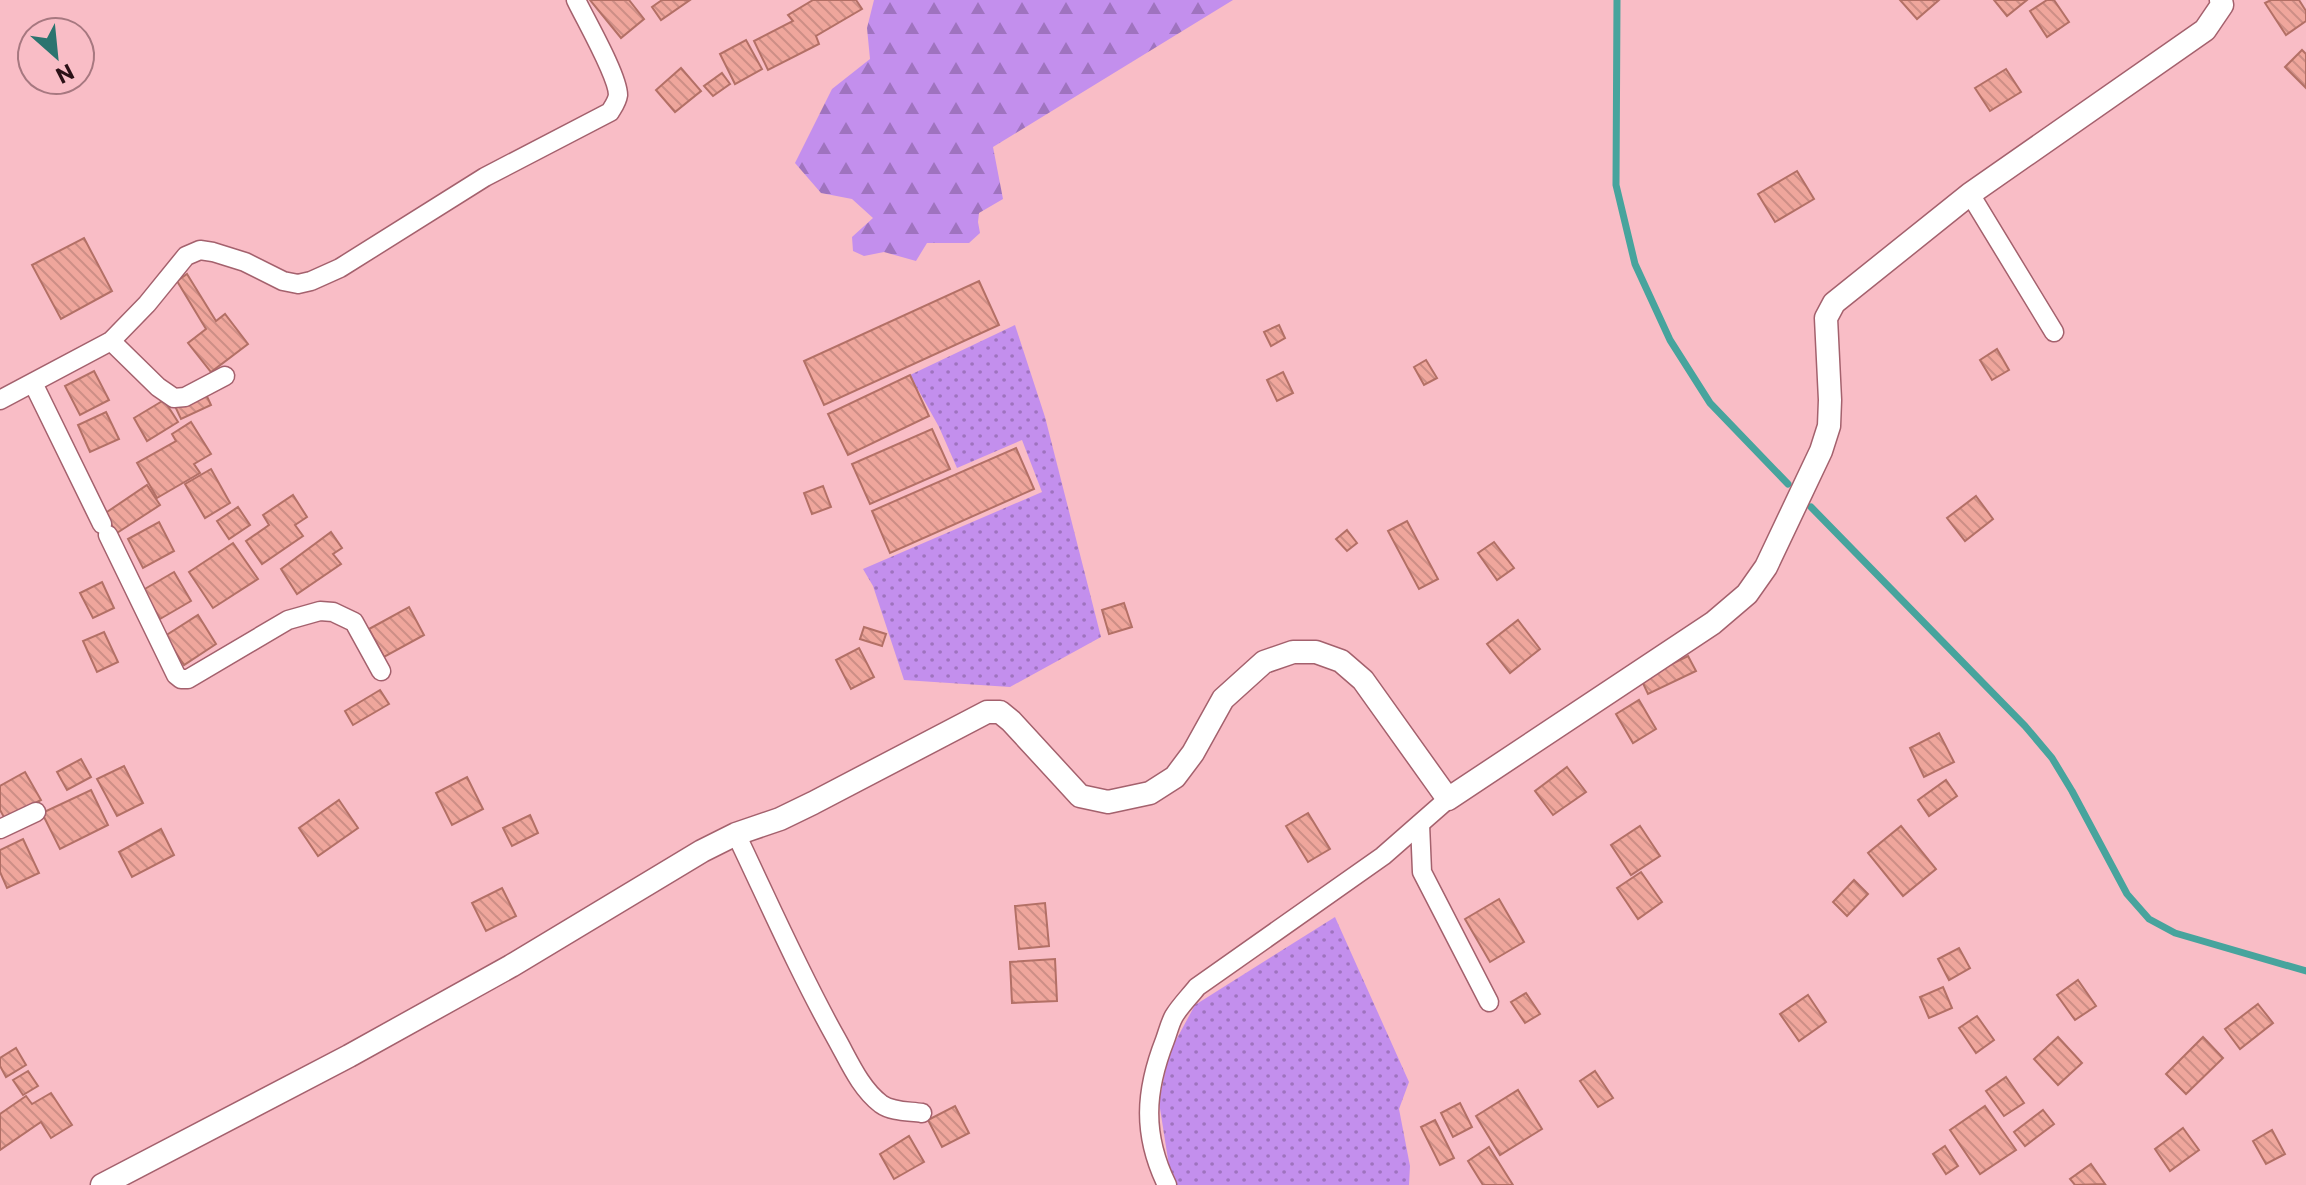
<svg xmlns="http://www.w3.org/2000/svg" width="2306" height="1185" viewBox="0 0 2306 1185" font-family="Commissioner,sans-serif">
	<defs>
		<pattern id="grass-dots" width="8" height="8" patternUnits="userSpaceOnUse" patternTransform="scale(2)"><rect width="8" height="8" fill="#c38fed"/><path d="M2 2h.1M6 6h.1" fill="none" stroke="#9f73bf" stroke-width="1.8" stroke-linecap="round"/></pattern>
		<pattern id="forest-firs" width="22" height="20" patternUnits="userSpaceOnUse" patternTransform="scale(2)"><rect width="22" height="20" fill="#c38fed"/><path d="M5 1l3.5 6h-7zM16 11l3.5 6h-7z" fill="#9f73bf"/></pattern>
		<pattern id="building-back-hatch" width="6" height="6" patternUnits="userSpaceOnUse" patternTransform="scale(2)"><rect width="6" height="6" fill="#efa69c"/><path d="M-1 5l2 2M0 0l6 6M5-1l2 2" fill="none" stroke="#cd8e86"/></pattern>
	</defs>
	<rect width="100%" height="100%" fill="#f9bdc6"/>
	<!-- grass -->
	<g fill="url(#grass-dots)">
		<path d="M1015,325L1045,417L1101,637L1010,687L904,680L873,586L863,569L1042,492L1022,440L957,468L939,427L910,375Z"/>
		<path d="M1335,917L1409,1082L1399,1109L1410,1166L1409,1185H1172L1159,1102L1169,1053L1195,1005Z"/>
	</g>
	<!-- forest -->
	<path fill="url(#forest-firs)" d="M874,0H1233L993,147L1003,199L979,213L978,222L980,233L969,243H927L916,261L884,252L864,256L853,251L852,237L873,218L852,199L821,193L795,163L832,89L870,59L867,28Z"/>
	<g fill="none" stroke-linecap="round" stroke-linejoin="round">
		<!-- stream -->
		<g stroke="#47a49d" stroke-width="7">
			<path d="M1617,0L1616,185L1635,264L1670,340L1710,403L1788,484"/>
			<path d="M1811,507L2025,726L2052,758L2072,791L2127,894L2149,919L2175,933L2306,971"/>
		</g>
	</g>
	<!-- building -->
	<g fill="url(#building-back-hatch)" stroke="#b37066" stroke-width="2">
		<path d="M590,0H629L644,19L621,38Z"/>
		<path d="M662,0H690L661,20L652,7Z"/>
		<path d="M813,0H856L862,9L816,36L819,44L768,70L754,41L793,21L788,15Z"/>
		<path d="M1900,0H1939L1917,19Z"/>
		<path d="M1994,0H2027L2007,16Z"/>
		<path d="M2047,0H2054L2069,22L2047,37L2030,11Z"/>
		<path d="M2271,0H2299L2306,11V21L2286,35L2265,3Z"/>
		<path d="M746,40L762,69L735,84L720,54Z"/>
		<path d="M2302,50L2306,54V88L2285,67Z"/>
		<path d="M681,68L701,91L675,112L656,90Z"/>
		<path d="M2006,69L2021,92L1990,111L1975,88Z"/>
		<path d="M722,73L730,84L713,96L704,86Z"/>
		<path d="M1797,171L1814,199L1775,222L1758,194Z"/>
		<path d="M84,238L112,291L61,319L32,265Z"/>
		<path d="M187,274L216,321L225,314L248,344L211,372L188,343L206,329L177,281Z"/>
		<path d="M979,281L999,325L824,405L804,361Z"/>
		<path d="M1279,325L1285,338L1271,346L1264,332Z"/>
		<path d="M1997,349L2009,370L1992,380L1980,360Z"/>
		<path d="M1426,360L1437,378L1424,385L1414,367Z"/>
		<path d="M94,371L109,400L80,415L65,386Z"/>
		<path d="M1283,372L1293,393L1277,401L1267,380Z"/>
		<path d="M910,375L929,416L848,455L828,414Z"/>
		<path d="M204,390L211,405L181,419L174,404Z"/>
		<path d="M164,400L178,422L147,441L134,418Z"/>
		<path d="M106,412L119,439L90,452L78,425Z"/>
		<path d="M191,422L211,454L194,464L200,473L157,498L137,463L176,441L172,434Z"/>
		<path d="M932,429L950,469L870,504L852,464Z"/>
		<path d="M1016,448L1034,489L890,553L872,511Z"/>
		<path d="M211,469L230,503L205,518L185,484Z"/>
		<path d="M147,485L160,505L117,533L104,514Z"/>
		<path d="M823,486L831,507L812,514L804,493Z"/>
		<path d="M293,495L307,517L295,525L303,536L262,564L246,541L269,525L263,515Z"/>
		<path d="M1976,496L1993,519L1965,541L1947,518Z"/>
		<path d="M238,507L250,525L229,539L217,521Z"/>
		<path d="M1407,521L1438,579L1419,589L1388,531Z"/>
		<path d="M159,522L174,551L143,568L128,539Z"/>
		<path d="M1347,530L1357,543L1347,551L1336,539Z"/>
		<path d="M331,532L342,548L333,554L341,564L297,594L281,569Z"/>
		<path d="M1494,542L1514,568L1497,580L1478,553Z"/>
		<path d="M233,543L258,579L213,608L189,572Z"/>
		<path d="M174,572L191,601L160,619L143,590Z"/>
		<path d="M102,582L114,608L93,618L80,593Z"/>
		<path d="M1124,603L1132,627L1109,634L1102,610Z"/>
		<path d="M409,607L424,635L384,657L369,629Z"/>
		<path d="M198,615L216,644L184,665L165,636Z"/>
		<path d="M1518,620L1540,649L1510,673L1487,644Z"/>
		<path d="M864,627L886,634L882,646L860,639Z"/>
		<path d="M104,632L118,662L97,672L83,641Z"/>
		<path d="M859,648L874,677L851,689L836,660Z"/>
		<path d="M1688,656L1696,671L1648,694L1641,679Z"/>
		<path d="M380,690L389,704L353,725L345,711Z"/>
		<path d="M1639,700L1656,729L1633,743L1616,714Z"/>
		<path d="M1939,733L1954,762L1924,777L1910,748Z"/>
		<path d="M81,759L91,777L67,790L57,772Z"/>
		<path d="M124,766L143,803L117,816L97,779Z"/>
		<path d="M1567,767L1586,792L1553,815L1535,791Z"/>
		<path d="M25,772L41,800L5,819L0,810V786Z"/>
		<path d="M467,777L483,809L452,825L436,793Z"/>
		<path d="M1946,780L1957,796L1929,816L1918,800Z"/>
		<path d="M91,790L108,825L60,849L42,813Z"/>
		<path d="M339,800L358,828L318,856L299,828Z"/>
		<path d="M1308,813L1330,849L1308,862L1286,826Z"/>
		<path d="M530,815L538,833L512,846L503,828Z"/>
		<path d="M1640,826L1660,856L1631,875L1611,845Z"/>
		<path d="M1901,826L1936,869L1903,896L1868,853Z"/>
		<path d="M161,829L174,855L132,877L119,852Z"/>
		<path d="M23,839L39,873L7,888L0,872V850Z"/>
		<path d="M1641,872L1662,902L1638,919L1617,888Z"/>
		<path d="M1854,880L1868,894L1847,916L1833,902Z"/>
		<path d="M502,888L516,916L486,931L472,903Z"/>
		<path d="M1499,899L1524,942L1490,962L1465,919Z"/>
		<path d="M1045,903L1049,946L1019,949L1015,906Z"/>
		<path d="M1959,948L1970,968L1949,980L1938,959Z"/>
		<path d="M1055,959L1057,1001L1012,1003L1010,962Z"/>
		<path d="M2078,980L2096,1006L2075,1020L2057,995Z"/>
		<path d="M1943,987L1952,1008L1929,1018L1920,997Z"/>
		<path d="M1526,993L1540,1014L1525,1023L1511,1002Z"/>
		<path d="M1808,995L1826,1022L1799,1041L1780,1014Z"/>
		<path d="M2258,1004L2273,1023L2240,1049L2225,1029Z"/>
		<path d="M1977,1016L1994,1040L1976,1053L1959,1028Z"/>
		<path d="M2058,1037L2082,1063L2058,1085L2034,1059Z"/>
		<path d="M2203,1037L2223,1058L2186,1094L2166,1074Z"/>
		<path d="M16,1048L26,1065L6,1077L0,1066V1058Z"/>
		<path d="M28,1071L38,1086L23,1095L13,1080Z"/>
		<path d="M1595,1071L1613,1098L1598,1107L1580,1081Z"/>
		<path d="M2006,1077L2024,1103L2004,1116L1986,1091Z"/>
		<path d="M1518,1090L1542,1129L1500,1155L1476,1116Z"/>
		<path d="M51,1093L72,1125L51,1138L41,1122L0,1150V1114L26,1096L32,1104Z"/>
		<path d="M1460,1103L1472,1127L1453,1137L1441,1113Z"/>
		<path d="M955,1106L969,1133L942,1147L928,1120Z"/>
		<path d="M1985,1106L2016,1150L1980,1174L1950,1130Z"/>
		<path d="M2043,1110L2054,1124L2025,1146L2014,1132Z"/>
		<path d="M1435,1120L1454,1158L1440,1165L1421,1127Z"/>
		<path d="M2183,1128L2199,1150L2170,1171L2155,1149Z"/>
		<path d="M2272,1130L2285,1154L2266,1164L2253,1141Z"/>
		<path d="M909,1136L924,1162L894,1179L880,1154Z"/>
		<path d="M1945,1146L1958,1166L1946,1174L1933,1154Z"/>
		<path d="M1489,1147L1513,1185H1483L1468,1161Z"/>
		<path d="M2091,1164L2105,1184L2075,1185L2070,1179Z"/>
	</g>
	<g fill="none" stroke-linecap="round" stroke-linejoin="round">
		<!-- minor casing -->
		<g stroke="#a4616d" stroke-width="21">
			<g id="minor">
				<path d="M1970,194L2054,332"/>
				<path d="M111,341L158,387L174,398L185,397L225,376"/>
				<path d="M33,383L102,524"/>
				<path d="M0,400L111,341L147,304L186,256L200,250L213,252L245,262L283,281L298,284L311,281L340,268L485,177L610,112C613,107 617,102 618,95C618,76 585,19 576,0"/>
				<path d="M108,535L176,675L181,679H188L288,620L320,611L333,612L354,622L381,671"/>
				<path d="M1420,824L1422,872L1489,1002"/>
				<path d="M0,829L36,812"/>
				<path d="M736,834C769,903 799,972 836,1038C849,1061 860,1088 881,1104C892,1112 909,1111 922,1113"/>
				<path d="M1167,1185C1142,1134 1145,1091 1165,1040C1168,1032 1170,1023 1174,1016C1180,1006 1190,996 1197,987L1383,856L1448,799"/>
			</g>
		</g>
		<!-- tertiary casing -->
		<g stroke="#a4616d" stroke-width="25">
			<path id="tertiary" d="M102,1185L349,1056L511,966L702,851L736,834L780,819L813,803L987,712H1000L1011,721L1080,796L1108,802L1150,793L1175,777L1193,753L1223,699L1264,662L1293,652H1316L1341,661L1363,680L1448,799L1713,623L1747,594L1766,567L1821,451L1829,426L1830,400L1826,318L1834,303L1970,194L2205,30L2222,5L2221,0"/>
		</g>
		<!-- minor -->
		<use href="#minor" stroke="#fff" stroke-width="18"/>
		<!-- tertiary -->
		<use href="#tertiary" stroke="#fff" stroke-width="22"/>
	</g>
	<!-- north arrow -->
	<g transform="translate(56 56) rotate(153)"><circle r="38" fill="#f9bdc6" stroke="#a77880" stroke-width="2"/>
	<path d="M0-6L14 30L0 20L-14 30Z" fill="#2b746f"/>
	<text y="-12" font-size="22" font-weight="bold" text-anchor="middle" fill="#2b1116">N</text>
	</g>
</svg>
